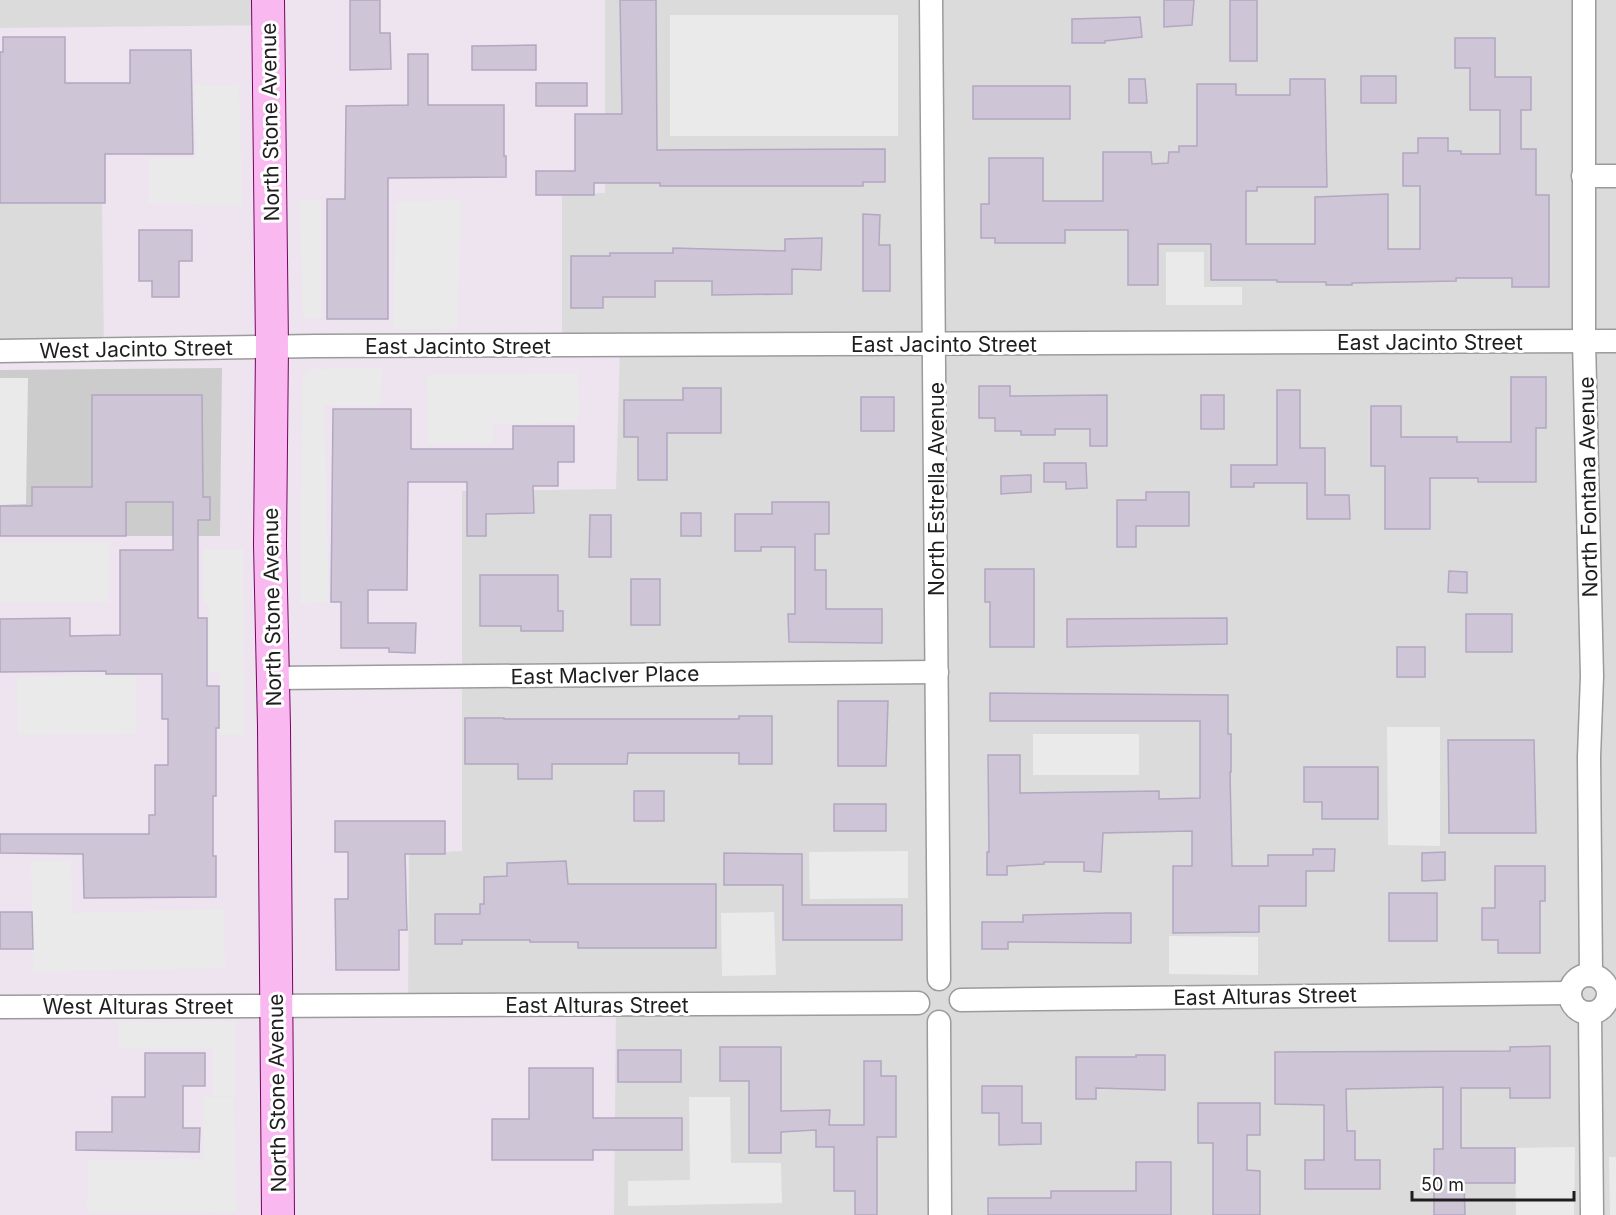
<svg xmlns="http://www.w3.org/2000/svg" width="1616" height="1215" viewBox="0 0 1616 1215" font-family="Inter,sans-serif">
	<rect width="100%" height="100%" fill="#ede4ef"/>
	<!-- residential -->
	<g fill="#dbdbdc">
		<path d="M0,0H271V25L0,28Z"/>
		<path d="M605,0H1616V1215H614L616,1005H408L409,854L462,851V491L616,489L620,346L562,345V194L605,193Z"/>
		<path d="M0,203L102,204L104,349L0,351Z"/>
	</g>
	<!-- religious -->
	<path fill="#ccc" d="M222,368L220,536H0V370Z"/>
	<!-- parking -->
	<g fill="#eaeaea">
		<rect x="670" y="15" width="228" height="121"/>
		<path d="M194,85H239L242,205L149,203V158H197Z"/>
		<path d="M300,199L321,200V318L303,317Z"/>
		<path d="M461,200L457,329H393L396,202Z"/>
		<path d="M1166,252H1204V287H1242V305H1166Z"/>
		<path d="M382,368L380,406L324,405L329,602L301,604L302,381L309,369Z"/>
		<path d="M578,373L579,422L493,424V443L428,444L427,375Z"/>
		<path d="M0,378H28L26,504L0,505Z"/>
		<path d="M0,542H109L108,602H0Z"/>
		<path d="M203,549H243L244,735H220V672H209V604L203,602Z"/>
		<path d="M136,675V733L18,735L17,677Z"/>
		<path d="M1387,727H1440V846L1388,845Z"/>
		<rect x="1033" y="734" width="106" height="41"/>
		<path d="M908,851V898L810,899L809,852Z"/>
		<path d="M31,861H71L72,913L224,909L225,968L33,972Z"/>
		<path d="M774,912L776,975L722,976L721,913Z"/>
		<path d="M1169,936L1258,937V975L1169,974Z"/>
		<path d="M235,1021V1096H213V1048L119,1049L118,1022Z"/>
		<path d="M204,1097H234L236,1212L87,1213L88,1160L203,1159Z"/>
		<path d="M689,1097H730L731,1163H781L782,1203L628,1206V1181L690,1180Z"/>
		<path d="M1575,1147L1574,1215H1516L1515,1148Z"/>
		<path d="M1609,1157H1616V1215H1610Z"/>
	</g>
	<!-- building -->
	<g fill="#cec5d6" stroke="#b4a7c1" stroke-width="1.5">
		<path d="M350,0H380V33H390L391,69L350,70Z"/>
		<path d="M620,0H656L657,150L885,149V182H863V186H660V183H594V195H536V171H575V114H622Z"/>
		<path d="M1164,0H1194L1192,25L1164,27Z"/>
		<rect x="1230" y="0" width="27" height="61"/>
		<path d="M1140,17L1142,37L1105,41V43H1072V19Z"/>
		<path d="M3,37H65V83H130V50H191L193,154H105V203H0V52H3Z"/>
		<path d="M1455,38H1495V77H1531V110H1521V149H1536V195H1549V287H1512V278H1456V281L1352,283V285H1326V282H1277V280H1211V244H1158V285H1128V230H1065V243H995V238H981V204H989V158H1043V201H1103V152H1151L1152,164L1168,163L1169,152H1179V146H1197V84H1236V95H1290V79H1325L1327,187H1257V191H1246V244H1315V197L1388,194V249H1420V186H1403V153H1418V138H1448V151H1461V154H1500V110H1470V68H1455Z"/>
		<path d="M536,45V70H472V46Z"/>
		<path d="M408,54H428V105H504V156H506V177L388,178V319H327V199H345L346,106L408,105Z"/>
		<rect x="1361" y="76" width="35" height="27"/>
		<path d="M1129,79H1145L1147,103H1129Z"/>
		<rect x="536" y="83" width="51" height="23"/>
		<rect x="973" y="86" width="97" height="33"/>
		<path d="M863,214L880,215L879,245H890V291H863Z"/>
		<path d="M139,230H192V261H179V297H152V281H139Z"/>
		<path d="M822,238L821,270L792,269V294L712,295V281H655V297H603V308H571V256H610V253H673V248L785,251V239Z"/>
		<path d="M1511,377H1546V428H1536V482H1478V478H1430V529H1385V466H1371V406H1401V437H1457V442H1511Z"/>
		<path d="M979,386H1010V396L1107,395V446H1090V429H1055V435H1021V431H995V418H979Z"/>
		<path d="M683,388H721V433H667V480H638V437H624V400H683Z"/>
		<path d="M1277,390H1300V448H1325V495H1349L1350,519H1307V483H1254V487H1231V465H1277Z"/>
		<path d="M92,395H202L203,497H210V520H198V618H207V686H219V728H216V796H213V856H216V897L84,898L83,854L0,853V834H149V815H155V765H168V719H162V674H106V671L0,672V619L70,618V636L120,635V550H173V502H126V536H0V506H32V487H92Z"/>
		<rect x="1201" y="395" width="23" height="34"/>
		<rect x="861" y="397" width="33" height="34"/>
		<path d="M333,409H411V449H513V426H574V462H558V486H533L534,513L486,514V536H467V482H408L407,590H368V623H416L415,653L389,652V648H341V602H331Z"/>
		<path d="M1044,463H1086L1087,488L1066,489V482H1044Z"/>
		<path d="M1031,475V492L1001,494V476Z"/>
		<path d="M1146,492H1189V526H1136V547H1117V500H1146Z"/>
		<path d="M772,502H829V534H815V570H826V609H882V643L789,642L788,614H795V547H761V551H735V514H772Z"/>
		<rect x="681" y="513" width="20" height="23"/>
		<path d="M590,515H611V557H589Z"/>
		<path d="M985,569H1034V647H990V602H985Z"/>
		<path d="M1449,571L1467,572V593L1448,592Z"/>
		<path d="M480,575H558V611H563V631H521V626H480Z"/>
		<rect x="631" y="579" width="29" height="46"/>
		<rect x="1466" y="614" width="46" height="38"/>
		<path d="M1227,618V644L1067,647V619Z"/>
		<rect x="1397" y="647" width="28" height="30"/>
		<path d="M990,693L1228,695V734H1231V772H1230L1232,866H1268V855H1313V849H1335L1334,871H1306V906H1259V932L1173,933V866H1192V831L1103,833L1101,872L1084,871V862H1044V864L1007,866V875H987V852H989L988,755H1020V793L1159,791V799L1200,798V721H990Z"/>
		<path d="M838,701H888L886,766H838Z"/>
		<path d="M739,716H772V764H739V753H628L627,764H552V779H518V764H465V718H504V719H739Z"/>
		<path d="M1448,740H1534L1536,833H1449Z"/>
		<path d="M1304,767H1378V819H1322V802H1304Z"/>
		<rect x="634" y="791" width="30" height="30"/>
		<rect x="834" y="804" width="52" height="27"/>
		<path d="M335,821H445V854H405L407,930H399V970H336L335,899H348V852H335Z"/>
		<path d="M1445,852V880L1422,881V853Z"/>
		<path d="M724,853L802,854V905H902V940H783V885H724Z"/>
		<path d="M566,861L568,884H716V948H578V942H530V940H462V944H435V914H480V904H484V877L507,876V863Z"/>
		<path d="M1495,866H1545V901H1540V953H1498V940H1482V908H1495Z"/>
		<rect x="1389" y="893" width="48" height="48"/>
		<path d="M0,912H32L33,949H0Z"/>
		<path d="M1108,913H1131V943L1008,942V949H982V922H1023V915Z"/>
		<path d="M1550,1046V1098H1510V1088H1461V1148H1515V1183H1464L1465,1215H1434V1149H1443V1087L1346,1089L1347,1131H1355V1160H1380V1189H1305V1160H1324V1105L1275,1104V1052L1510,1051V1047Z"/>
		<path d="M720,1047H781V1111L830,1110L829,1125H864V1061H881V1076H896V1137H877V1215H855V1191H834V1147H816V1130L781,1132V1153H749V1081H720Z"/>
		<rect x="618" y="1050" width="63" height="32"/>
		<path d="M145,1053H205V1086H183V1128H200L199,1152L76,1150V1132H112V1097H145Z"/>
		<path d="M1136,1055H1165V1090L1096,1088V1099H1076V1057H1136Z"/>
		<path d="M529,1068H593V1118H682V1150H593V1160H492V1119H529Z"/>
		<path d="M982,1086H1022V1123H1041V1144L999,1145V1113H982Z"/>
		<path d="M1198,1103H1260V1135H1247V1170L1260,1171V1215H1213V1143H1198Z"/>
		<path d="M1136,1162H1171V1215H988V1198H1051V1191H1136Z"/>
	</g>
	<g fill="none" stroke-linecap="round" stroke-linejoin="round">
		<!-- minor casing -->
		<g stroke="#9b9b9b" stroke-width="25">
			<g id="minor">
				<path d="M931,0L939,979"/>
				<path d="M1584,0V341L1592,676L1589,757L1591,975"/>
				<path d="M1583,176H1616"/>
				<path d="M0,351L315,346L1616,341"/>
				<path d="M274,678L937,672"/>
				<circle cx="1589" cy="994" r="19"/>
				<path d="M961,1000L1570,993"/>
				<path d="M0,1007L918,1003"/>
				<path d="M1590,1013L1592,1215"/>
				<path d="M939,1022L940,1215"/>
			</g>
		</g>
		<!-- secondary casing -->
		<g stroke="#770461" stroke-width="34">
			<path id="secondary" d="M268,0L272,347L270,545L274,727L278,1215"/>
		</g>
		<!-- minor -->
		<use href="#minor" stroke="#fff" stroke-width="22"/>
		<!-- secondary -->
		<use href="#secondary" stroke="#fab8f1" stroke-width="32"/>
	</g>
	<g text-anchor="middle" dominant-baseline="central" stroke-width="6" stroke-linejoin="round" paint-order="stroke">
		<!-- street labels -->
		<g font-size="21" fill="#1e1e1e" stroke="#fff">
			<text transform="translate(270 122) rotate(-91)">North Stone Avenue</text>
			<text x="1430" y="342">East Jacinto Street</text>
			<text x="944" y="344">East Jacinto Street</text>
			<text x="458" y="346">East Jacinto Street</text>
			<text transform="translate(136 349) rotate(-1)">West Jacinto Street</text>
			<text transform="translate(1588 487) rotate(-91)">North Fontana Avenue</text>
			<text transform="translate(936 489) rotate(-90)">North Estrella Avenue</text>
			<text transform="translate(272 607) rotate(-91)">North Stone Avenue</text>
			<text transform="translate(605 675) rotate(-1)">East MacIver Place</text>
			<text transform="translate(1265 996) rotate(-1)">East Alturas Street</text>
			<text x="597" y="1005">East Alturas Street</text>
			<text x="138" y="1006">West Alturas Street</text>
			<text transform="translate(277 1093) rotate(-91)">North Stone Avenue</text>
		</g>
	</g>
	<!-- scale -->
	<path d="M1412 1191v9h162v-9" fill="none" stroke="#1e1e1e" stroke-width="3"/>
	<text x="1421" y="1191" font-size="18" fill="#1e1e1e" stroke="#ffffff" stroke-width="4.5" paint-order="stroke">50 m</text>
</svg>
